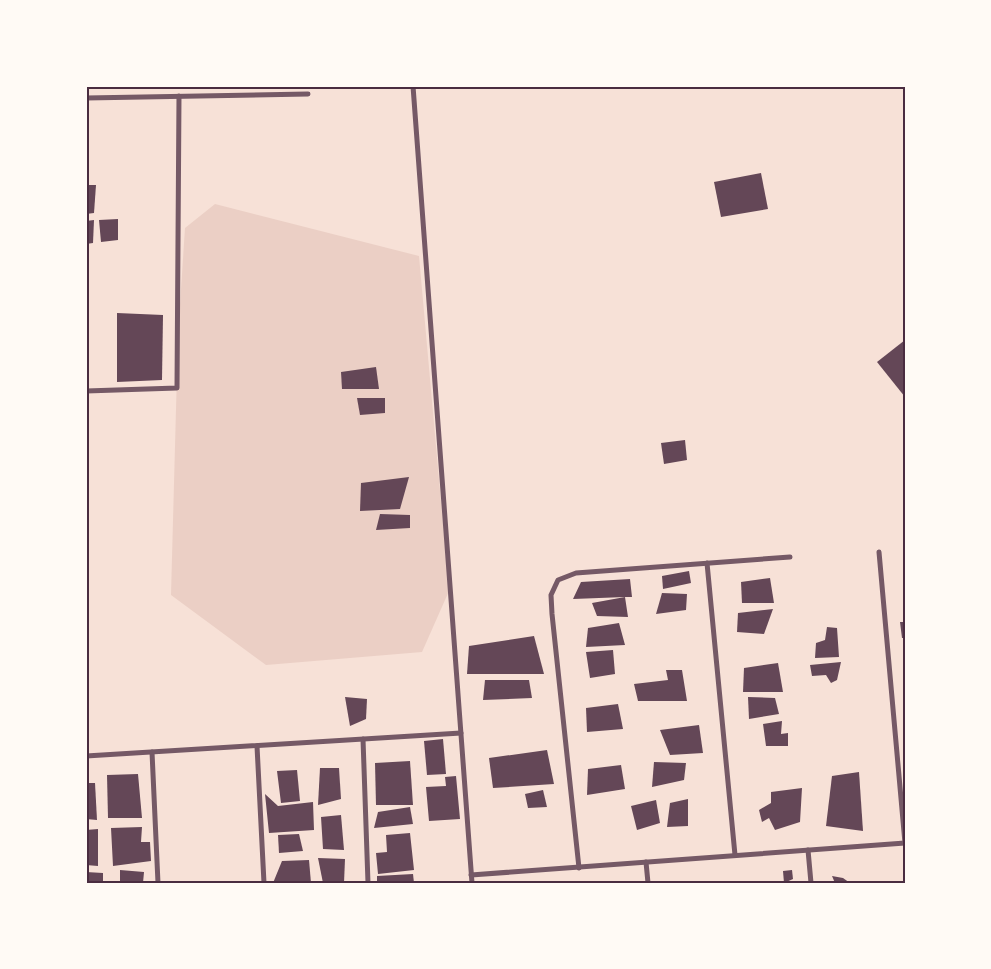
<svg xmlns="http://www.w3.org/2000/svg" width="991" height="969" viewBox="0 0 991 969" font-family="Arial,sans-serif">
	<rect width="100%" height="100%" fill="#f7e1d7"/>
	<!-- green -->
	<path fill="#ebcfc5" d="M215,204L419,256L449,591L422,652L266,665L171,595L178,335L185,228Z"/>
	<!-- building -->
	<g fill="#644757">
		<path d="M761,173L768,209L721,217L714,182Z"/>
		<path d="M86,185H96L94,213L86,214Z"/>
		<path d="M118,219V240L101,242L99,220Z"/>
		<path d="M94,220L93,243L86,244V221Z"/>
		<path d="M117,313L163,315L162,380L117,382Z"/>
		<path d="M905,340V397L877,362Z"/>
		<path d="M376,367L379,389H342L341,372Z"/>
		<path d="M357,398H385V413L360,415Z"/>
		<path d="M685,440L687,460L664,464L661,443Z"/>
		<path d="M409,477L400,509L360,511L361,483Z"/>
		<path d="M380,514L410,515V528L376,530Z"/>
		<path d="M689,571L691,583L663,589L662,576Z"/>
		<path d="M770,578L774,603H742L741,582Z"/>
		<path d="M630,579L632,597H625L628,617L597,616L592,603L625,597L573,599L581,582Z"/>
		<path d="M662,593L687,594L686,610L656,614Z"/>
		<path d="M773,609L764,634L737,632L738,613Z"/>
		<path d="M900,622H905V638H902Z"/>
		<path d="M619,623L625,645L586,647L588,628Z"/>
		<path d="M827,627L837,628L839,657L815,658L816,643L825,640Z"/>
		<path d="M534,636L544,674H467L469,646Z"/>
		<path d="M613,650L615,674L590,678L586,652Z"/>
		<path d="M841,662L837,680L831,683L826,675L812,676L810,665Z"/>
		<path d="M778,663L783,692H743L744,668Z"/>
		<path d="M666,670H682L687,701H638L634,684L668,680Z"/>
		<path d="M485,680H529L532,698L483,700Z"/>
		<path d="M345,697L367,699L366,719L350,726Z"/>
		<path d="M748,697L775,698L779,714L749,719Z"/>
		<path d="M618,704L623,729L587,732L586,708Z"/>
		<path d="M782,721L781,734L788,733V746H766L763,724Z"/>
		<path d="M699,725L703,753L670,755L660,730Z"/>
		<path d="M443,739L446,774L427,775L424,741Z"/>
		<path d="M547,750L554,784L493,788L489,758Z"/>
		<path d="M410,761L413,805H376L375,763Z"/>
		<path d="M654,762L686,763L684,780L652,787Z"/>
		<path d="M621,765L625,789L587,795L588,769Z"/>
		<path d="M320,768H339L341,799L318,805Z"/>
		<path d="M297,770L300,801L281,803L277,771Z"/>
		<path d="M859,772L863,831L826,826L832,776Z"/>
		<path d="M138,774L142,818H108L107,775Z"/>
		<path d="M456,776L460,819L429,821L426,787L446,786L445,777Z"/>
		<path d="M86,783H95L97,820L86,819Z"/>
		<path d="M802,788L800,822L775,830L769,818L762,822L759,810L771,803V792Z"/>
		<path d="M543,790L547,807L528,808L525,794Z"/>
		<path d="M265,794L278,806L313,802L314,830L269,833Z"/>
		<path d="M688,799V826L667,827L670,803Z"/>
		<path d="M656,800L660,823L637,830L631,806Z"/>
		<path d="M410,807L413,824L374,828L378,812Z"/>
		<path d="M341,815L344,850L323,849L321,817Z"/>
		<path d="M142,827L141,842H150L151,861L113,866L111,828Z"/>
		<path d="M98,829V866L86,865V830Z"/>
		<path d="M410,833L414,870L378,874L376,853L387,852L386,835Z"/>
		<path d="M299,834L303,851L279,853L278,835Z"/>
		<path d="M318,858L345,859L344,883H323Z"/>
		<path d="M309,860L311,883H273L282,861Z"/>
		<path d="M120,870L144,872L143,883H120Z"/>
		<path d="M792,870L793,879L784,883L783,871Z"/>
		<path d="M86,872L103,873V883H86Z"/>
		<path d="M413,874L414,883H377V876Z"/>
		<path d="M832,876L843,878L850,883H835Z"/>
	</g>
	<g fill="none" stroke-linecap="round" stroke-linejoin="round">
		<!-- minor -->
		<g stroke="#755966" stroke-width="5">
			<path d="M413,86L472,883"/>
			<path d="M86,98L308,94"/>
			<path d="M86,391L177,388L179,96"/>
			<path d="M879,552L905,843"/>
			<path d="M707,563L735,855"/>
			<path d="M363,739L368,883"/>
			<path d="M257,746L264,883"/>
			<path d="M152,752L158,883"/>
			<path d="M86,756L461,733"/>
			<path d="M808,850L811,883"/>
			<path d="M646,862L648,883"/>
			<path d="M579,868L552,614L551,595L558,580L576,573L790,557"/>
			<path d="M471,875L905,843"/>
		</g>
	</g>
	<!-- border -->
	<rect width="991" height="969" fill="none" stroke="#fffaf5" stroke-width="175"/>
	<rect x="88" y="88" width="816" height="794" fill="none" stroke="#4a2c40" stroke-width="2"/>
</svg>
